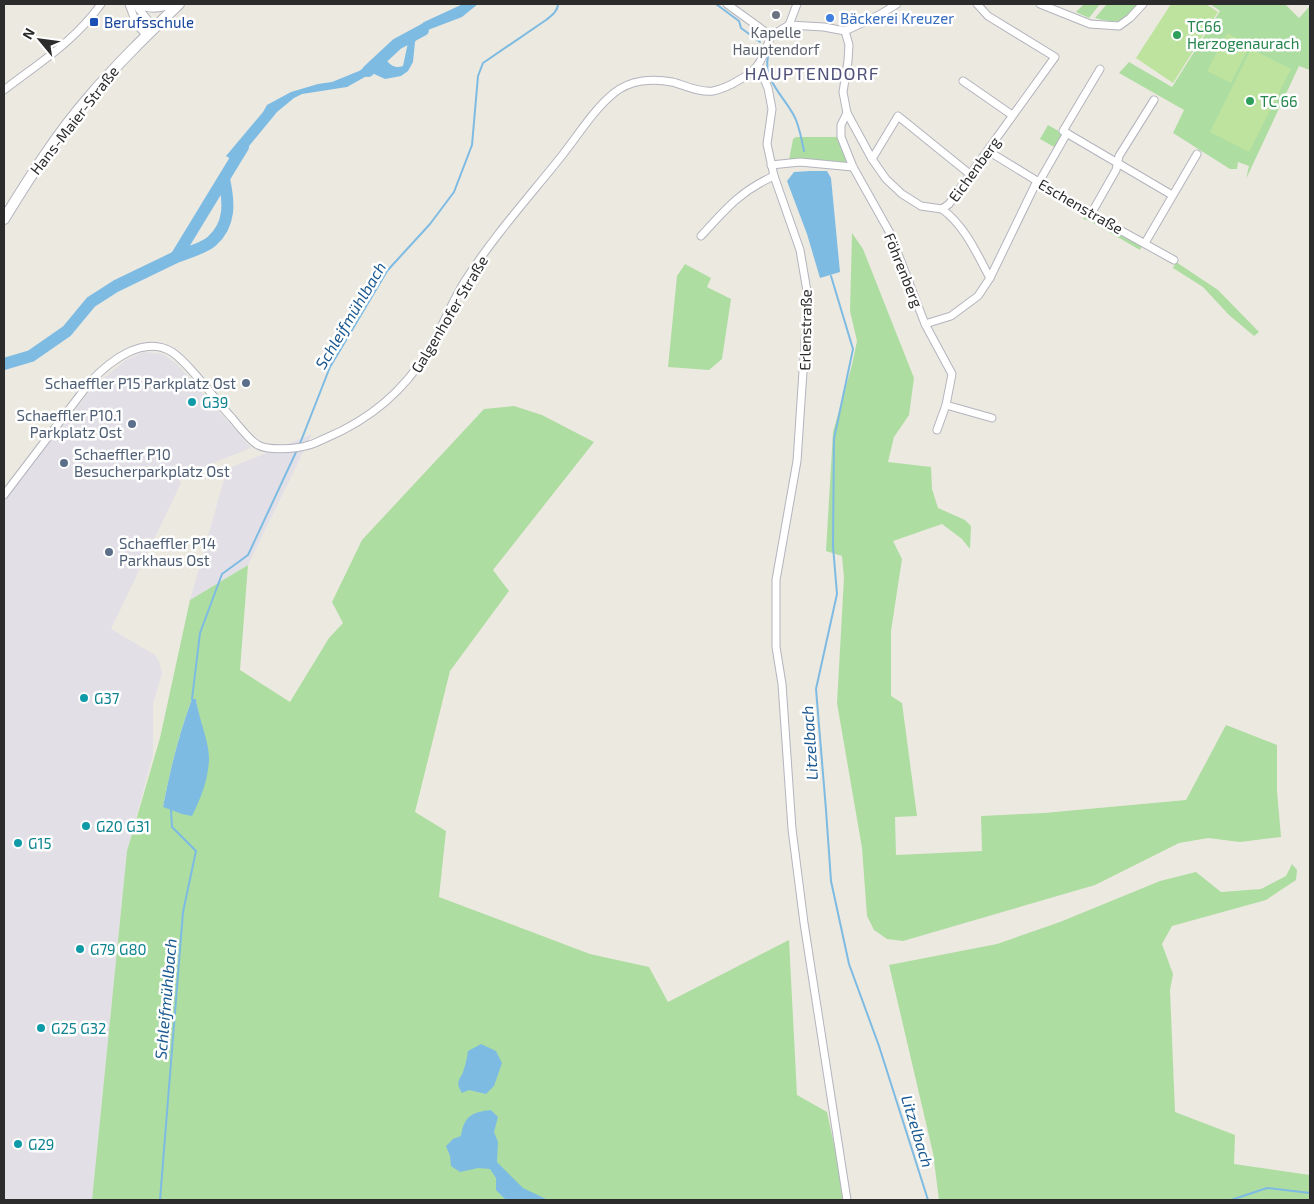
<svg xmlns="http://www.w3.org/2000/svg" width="1314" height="1204" viewBox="0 0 1314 1204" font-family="'Exo 2',sans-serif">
	<rect width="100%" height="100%" fill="#ece9e0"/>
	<!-- industrial -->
	<g fill="#e2e0e6">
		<path d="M144,352L163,354L177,364L251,448L178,477L181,483L111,629L155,655L159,661L162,674L153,704V755L127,851L92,1200H4V500L95,385L126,360Z"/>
		<path d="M312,434L248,565L190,600L227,469Z"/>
	</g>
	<!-- green -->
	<g fill="#aedda2" fill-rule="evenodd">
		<path d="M1084,4H1100L1089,18L1076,12Z"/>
		<path d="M1107,4H1140C1123,22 1120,25 1095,18Z"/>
		<path d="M1210,4H1285L1299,18L1310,6V70L1299,66L1246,179L1249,166L1238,162L1237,169H1230L1173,133L1184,110L1119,73L1129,62L1172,87L1220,11Z"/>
		<path d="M1048,125L1064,134L1056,148L1040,139Z"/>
		<path d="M796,137H841L853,167L800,162L789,160L793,139Z"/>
		<path d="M1086,215L1142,246L1140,250L1088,220L1083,219Z"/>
		<path d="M852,233L863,249L914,378L909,415L894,437L888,462L931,467L932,489L938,508L965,520L971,526L970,549L962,539L942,524L893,541L902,559L891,631V696L902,703L917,816L895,817L896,855L982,851L981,816L1044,813L1186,800L1226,725L1277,745V791L1281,837L1240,842L1208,838L1179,843L1095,885L903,941L887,939L874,930L867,916L862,848L837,703L844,578L842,556L826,551L833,432L852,365L857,341L850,311Z"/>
		<path d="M1176,262L1218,290L1259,332L1254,336L1229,315L1203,287L1173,268Z"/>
		<path d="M685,264L711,278L707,287L731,299L722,359L709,370L668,367L677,276Z"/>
		<path d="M514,406L542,415L594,442L493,570L509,591L450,671L415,812L446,831L439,897L590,954L649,967L668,1002L789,940L797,1095L827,1112L846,1200H92L127,851L160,738L190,600L248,565L240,670L290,702L329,638L343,623L332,602L362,540L484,409ZM192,699H196L198,714L209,758L163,807C170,770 179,734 192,699Z"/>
		<path d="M1292,864L1297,870L1296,880L1266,900L1172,926L1162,944L1173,974L1170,990L1175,1112L1235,1135L1234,1164L1310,1175V1200H939L933,1153L889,965L997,944L1060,922L1160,881L1196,872L1221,892L1261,889L1286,876Z"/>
	</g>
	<!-- pitch -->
	<g fill="#bde39f">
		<path d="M1171,4H1206L1218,12L1173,83L1136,58Z"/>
		<path d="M1227,33L1250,45L1231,83L1207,71Z"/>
		<path d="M1251,49L1291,69L1249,152L1210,132Z"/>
	</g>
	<!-- water -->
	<g fill="#7ebbe3">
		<path d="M463,4H478L462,17L420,33L415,42L413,62L408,71L401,76L385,79L372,73L347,87L302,94L294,98L277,112L236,162L226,156L263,112L267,105L291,92L318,84L332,82L359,71L375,61L385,58C390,65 394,69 403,66L410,33L424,22Z"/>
		<path d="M810,171H827L831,178L840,272L820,278L807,234L787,181L794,172Z"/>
		<path d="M192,699H196C198,717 210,743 209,760C208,780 201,798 192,816L182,814L163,807C170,770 179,734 192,699Z"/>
		<path d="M481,1044L496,1051L502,1063L494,1086L486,1094L469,1090L462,1093C454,1080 461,1080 464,1069C466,1063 467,1057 468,1051Z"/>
		<path d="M491,1110L498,1117L494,1132L498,1142L497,1162L523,1188L548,1200H506L496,1190V1178L490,1169L478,1168L460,1172L451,1166L450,1156L446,1146L453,1139L461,1136C464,1116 472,1112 491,1110Z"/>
	</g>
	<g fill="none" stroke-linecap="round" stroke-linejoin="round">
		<!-- stream -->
		<g stroke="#7ebbe3" stroke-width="2">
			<path d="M716,4L739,21L741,28L760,42"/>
			<path d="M768,57C762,81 789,101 796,120C800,130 802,141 804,151"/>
			<path d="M831,276L853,349L834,439L833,546L837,594L816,689L826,810L831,881L849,964L879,1046L928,1200"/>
			<path d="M299,446L330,367L387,271L430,224L454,192L472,145L478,76L483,63L546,20C551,16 558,11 558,4"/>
			<path d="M192,699L200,633L222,574L248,555L297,450"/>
			<path d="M160,1200L183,912L196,851L172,827L171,810"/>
			<path d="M1231,1200L1267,1188L1310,1193"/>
		</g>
		<!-- river -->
		<g stroke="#7ebbe3" stroke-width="12">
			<path d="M368,71L397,44L423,30"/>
			<path d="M176,257C186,253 205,248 212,241C231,224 229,202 224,179"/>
			<path d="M4,364L31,356L67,331L91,302L116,286L176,257L243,147"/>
		</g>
		<!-- street casing -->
		<g stroke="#b3b4be" stroke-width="9">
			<g id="street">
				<path d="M129,4L136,23L146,35"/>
				<path d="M135,4L154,28"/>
				<path d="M138,4C150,10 160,9 172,4"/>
				<path d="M727,4L771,36"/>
				<path d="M1040,4L1090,24L1119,26L1130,18L1143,4"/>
				<path d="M789,25L797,4"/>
				<path d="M845,31L849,45L848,61L843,92L847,113L872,159L886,179L902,194L921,206L942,209L949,204L1055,57L988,16L977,4"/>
				<path d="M771,36L789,25L824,27L845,31L879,15L897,4"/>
				<path d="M758,65L768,88L772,109L767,144L774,176L800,250L808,297L797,461L776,580V647L782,684L792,829L804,923L847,1200"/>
				<path d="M1100,69L1063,131L1172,195"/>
				<path d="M963,81L1012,115"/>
				<path d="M4,90C39,63 75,41 101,4"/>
				<path d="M847,113L841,125V137L853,167L890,233L925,324L952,374L946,405L937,430"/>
				<path d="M988,151L1091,214L1174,260"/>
				<path d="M872,159L898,116L971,175"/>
				<path d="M771,165L800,162L853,167"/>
				<path d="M1039,182L1067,133"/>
				<path d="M1091,214L1116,170L1119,156L1154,100"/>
				<path d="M701,236C725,210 740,191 774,176"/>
				<path d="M1145,243L1197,154"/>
				<path d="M990,278L1037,181"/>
				<path d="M925,324L951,316L978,296L990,278C977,254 965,226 942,209"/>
				<path d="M946,405L992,418"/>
				<path d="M4,495L90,382C109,362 143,334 172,352C190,364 216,401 232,418C238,425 250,441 258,445C269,451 297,449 309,445C315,444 321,440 326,438C369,420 404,391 428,351C442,329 451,303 465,281C493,237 528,198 560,158C577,137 593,110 614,93C630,80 652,78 672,82C685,85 699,93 713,91C722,89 731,85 739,80C745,77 753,71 757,66C764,58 767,45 771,36"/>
			</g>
		</g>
		<!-- secondary casing -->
		<g stroke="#b3b4be" stroke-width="12">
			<path id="secondary" d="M4,219C30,177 56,135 89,97C117,64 148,34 179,4"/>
		</g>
		<!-- street -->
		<use href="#street" stroke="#fff" stroke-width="7"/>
		<!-- secondary -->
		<use href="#secondary" stroke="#fff" stroke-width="10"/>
	</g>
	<!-- markers -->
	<circle fill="#6b7280" stroke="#fff" stroke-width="2" cx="776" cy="15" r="5"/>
	<circle fill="#3f7fe0" stroke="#fff" stroke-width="2" cx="830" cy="18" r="5"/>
	<rect fill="#1a4fb4" stroke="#fff" stroke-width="2" x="89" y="17" width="10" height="10" rx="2.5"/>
	<g fill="#2e9e5b" stroke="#fff" stroke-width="2">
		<circle cx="1177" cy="35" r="5"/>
		<circle cx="1250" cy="101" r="5"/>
	</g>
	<g fill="#5c6f8a" stroke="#fff" stroke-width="2">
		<circle cx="246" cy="383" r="5"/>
		<circle cx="132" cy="424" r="5"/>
		<circle cx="64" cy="463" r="5"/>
		<circle cx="109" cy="552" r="5"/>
	</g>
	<g fill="#0f9aa8" stroke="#fff" stroke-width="2">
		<circle cx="192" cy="402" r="5"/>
		<circle cx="84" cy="698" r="5"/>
		<circle cx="86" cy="826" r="5"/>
		<circle cx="18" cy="843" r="5"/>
		<circle cx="80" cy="949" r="5"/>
		<circle cx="41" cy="1028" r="5"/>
		<circle cx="18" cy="1144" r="5"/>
	</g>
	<g text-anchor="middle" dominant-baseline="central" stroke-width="5" stroke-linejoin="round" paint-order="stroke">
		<!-- shop labels -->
		<g font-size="15" fill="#366cbe" stroke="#fff" text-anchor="start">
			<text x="840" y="18">Bäckerei Kreuzer</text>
		</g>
		<!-- transit labels -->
		<g font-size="15" fill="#164399" stroke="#fff" text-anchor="start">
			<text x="104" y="22">Berufsschule</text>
		</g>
		<!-- leisure labels -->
		<g font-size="15" fill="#27864d" stroke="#fff" text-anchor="start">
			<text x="1187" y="26">TC66<tspan x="1187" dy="17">Herzogenaurach</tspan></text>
			<text x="1260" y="101">TC 66</text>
		</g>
		<!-- worship labels -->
		<g font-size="15" fill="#5b616d" stroke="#fff">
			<text x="776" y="32">Kapelle<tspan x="776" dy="17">Hauptendorf</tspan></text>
		</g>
		<!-- street labels -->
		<g font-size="15" fill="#2c2c2c" stroke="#fff">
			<text transform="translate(74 120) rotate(-52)">Hans-Maier-Straße</text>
			<text transform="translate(974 169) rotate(-54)">Eichenberg</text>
			<text transform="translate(1081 206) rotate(30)">Eschenstraße</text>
			<text transform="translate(904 270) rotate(68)">Föhrenberg</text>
			<text transform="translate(449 314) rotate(-59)">Galgenhofer Straße</text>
			<text transform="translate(805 330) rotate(-89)">Erlenstraße</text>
		</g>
		<!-- service labels -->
		<g font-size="15" fill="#4e5e75" stroke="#fff" text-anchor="end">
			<text x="236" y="383">Schaeffler P15 Parkplatz Ost</text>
			<text x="122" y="415">Schaeffler P10.1<tspan x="122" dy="17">Parkplatz Ost</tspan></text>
			<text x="74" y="454" text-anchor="start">Schaeffler P10<tspan x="74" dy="17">Besucherparkplatz Ost</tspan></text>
			<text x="119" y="543" text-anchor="start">Schaeffler P14<tspan x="119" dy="17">Parkhaus Ost</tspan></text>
		</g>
		<!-- culture labels -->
		<g font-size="15" fill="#0d838f" stroke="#fff" text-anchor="start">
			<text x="202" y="402">G39</text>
			<text x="94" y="698">G37</text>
			<text x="96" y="826">G20 G31</text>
			<text x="28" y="843">G15</text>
			<text x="90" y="949">G79 G80</text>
			<text x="51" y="1028">G25 G32</text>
			<text x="28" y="1144">G29</text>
		</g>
		<!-- water labels -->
		<g font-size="16" font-style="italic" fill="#1b5991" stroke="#fff">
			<text transform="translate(350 315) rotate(-59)">Schleifmühlbach</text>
			<text transform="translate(809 743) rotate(-94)">Litzelbach</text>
			<text transform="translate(165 999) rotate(-85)">Schleifmühlbach</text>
			<text transform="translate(918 1131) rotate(73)">Litzelbach</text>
		</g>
		<!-- quarter labels -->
		<g font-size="18" letter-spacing="1" fill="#505279" stroke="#fff">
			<text x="812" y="73">HAUPTENDORF</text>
		</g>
	</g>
	<!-- border -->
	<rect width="1314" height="1204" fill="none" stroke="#2c2c2c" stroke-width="10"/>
	<!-- north arrow -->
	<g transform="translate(40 40) rotate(299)" stroke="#ffffff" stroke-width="4" paint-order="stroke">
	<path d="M0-4L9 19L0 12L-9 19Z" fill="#2c2c2c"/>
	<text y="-8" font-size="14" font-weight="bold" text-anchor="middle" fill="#2c2c2c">N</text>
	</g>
</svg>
